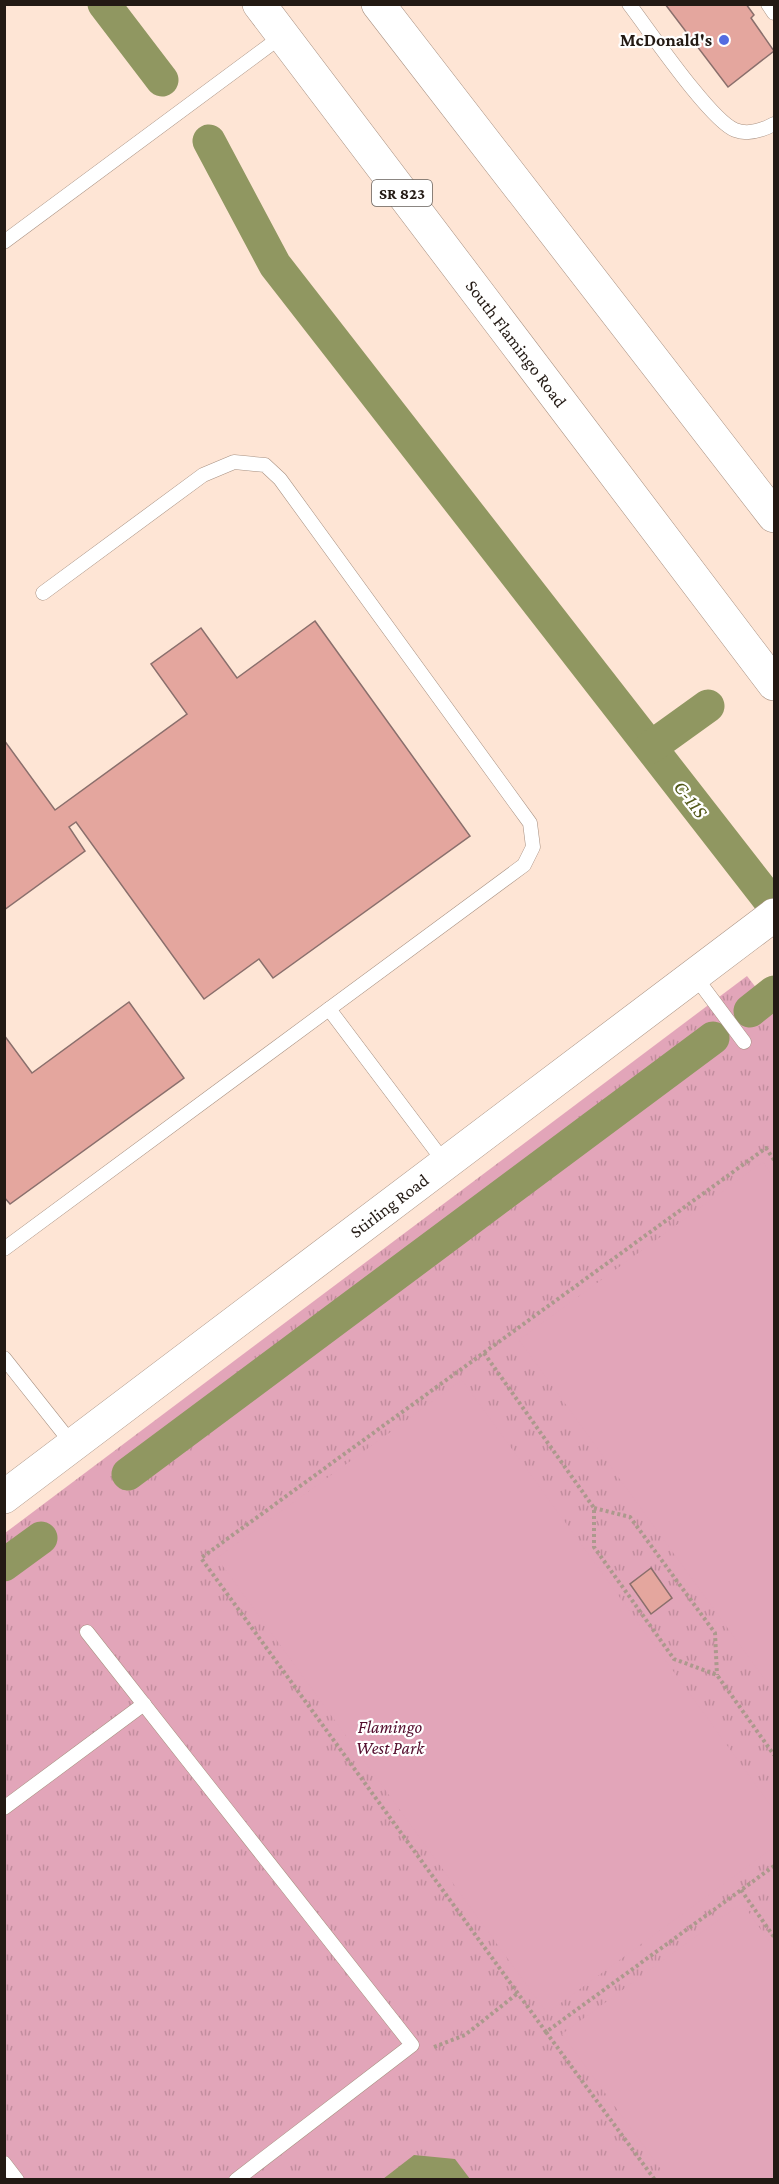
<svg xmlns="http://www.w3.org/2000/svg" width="779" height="2184" viewBox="0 0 779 2184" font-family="'Crimson Pro',serif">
	<defs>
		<pattern id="grass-tufts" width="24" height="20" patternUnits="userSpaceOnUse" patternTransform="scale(1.5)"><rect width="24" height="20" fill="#e2a5b9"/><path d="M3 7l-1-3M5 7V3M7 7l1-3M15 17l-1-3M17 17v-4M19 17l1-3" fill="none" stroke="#c28d9e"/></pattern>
	</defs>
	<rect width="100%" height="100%" fill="#fee5d5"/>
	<!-- grass -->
	<path fill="url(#grass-tufts)" d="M747,976L774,1011V2179L5,2180V1533Z"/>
	<!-- pitch -->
	<g fill="#e2a5b9">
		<path d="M763,1162L774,1178V1692L519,1340Z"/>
		<path d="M462,1380L774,1810V1847L547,2013L217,1558Z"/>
		<path d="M742,1903L774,1948V2179H668L562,2034Z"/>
	</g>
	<!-- water -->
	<path fill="#909761" d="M414,2155L455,2159L470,2179H383Z"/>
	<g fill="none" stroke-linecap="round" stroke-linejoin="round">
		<!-- canal -->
		<g stroke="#909761" stroke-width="33">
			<path d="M104,4L162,80"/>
			<path d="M209,141L275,265L774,906"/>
			<path d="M651,747L708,706"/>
			<path d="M750,1011L774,992"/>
			<path d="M128,1474L713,1038"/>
			<path d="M4,1565L41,1538"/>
		</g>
	</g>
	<!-- building -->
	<g fill="#e4a69e" stroke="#8a6f6c" stroke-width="1.5">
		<path d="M665,4H746L754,15L751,18L774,51L728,87Z"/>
		<path d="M315,621L470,836L273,978L259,959L204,999L76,822L69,827L85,851L4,910V740L55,810L187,714L151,664L201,628L237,678Z"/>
		<path d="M129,1002L184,1078L10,1204L4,1197V1035L32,1073Z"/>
		<path d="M651,1568L672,1598L651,1614L630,1584Z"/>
	</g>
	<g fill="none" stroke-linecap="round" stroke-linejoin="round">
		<!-- service casing -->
		<g stroke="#a89182" stroke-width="15">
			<g id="service">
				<path d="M629,4C649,30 710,120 735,130C748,135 763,130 774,124"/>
				<path d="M768,4L774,13"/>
				<path d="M4,242L282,36"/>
				<path d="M694,975L744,1042"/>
				<path d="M329,1009L445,1163"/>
				<path d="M4,1249L524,865L533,847L530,823L280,479L265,465L234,462L203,475L43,593"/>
				<path d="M4,1358L73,1445"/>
				<path d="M87,1632L412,2045L236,2180"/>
				<path d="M4,1808L144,1704"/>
				<path d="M4,2163L17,2180"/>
			</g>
		</g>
		<!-- tertiary casing -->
		<g stroke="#a89182" stroke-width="34">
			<g id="tertiary">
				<path id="s1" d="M4,1497L774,915"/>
			</g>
		</g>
		<!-- trunk casing -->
		<g stroke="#a89182" stroke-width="34">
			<g id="trunk">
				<path id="s2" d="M259,4L774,684"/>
				<path d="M378,4L774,516"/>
			</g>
		</g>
		<!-- path -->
		<g stroke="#ac998d" stroke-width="4" stroke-dasharray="3 3" stroke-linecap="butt">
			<path d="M774,1160L766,1148L201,1558L546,2032L774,1866"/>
			<path d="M484,1353L594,1508V1547L674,1659L717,1675L774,1755"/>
			<path d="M594,1508L630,1517L715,1633L717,1675"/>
			<path d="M741,1890L774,1937"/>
			<path d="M546,2032L655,2180"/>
			<path d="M434,2047L465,2035L518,1993"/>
		</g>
		<!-- service -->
		<use href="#service" stroke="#fff" stroke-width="14"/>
		<!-- tertiary -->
		<use href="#tertiary" stroke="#fff" stroke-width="33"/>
		<!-- trunk -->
		<use href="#trunk" stroke="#fff" stroke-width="33"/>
	</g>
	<!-- markers -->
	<circle fill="#536ce1" stroke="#fff" stroke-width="2" cx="724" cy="40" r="6"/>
	<g text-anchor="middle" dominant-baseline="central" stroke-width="4.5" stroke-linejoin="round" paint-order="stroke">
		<!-- shield labels -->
		<rect fill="#fff" stroke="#655f5a" stroke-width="1.5" x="372" y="180" width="60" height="26" rx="4.5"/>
		<g font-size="16" font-weight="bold" fill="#231a14">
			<text x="402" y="193">SR 823</text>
		</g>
		<!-- poi labels -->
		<g font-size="18" font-weight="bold" fill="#231a14" stroke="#fff" text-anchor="end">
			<text x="712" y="40">McDonald's</text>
		</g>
		<!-- street labels -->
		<g font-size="18" fill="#231a14" stroke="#fff">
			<text stroke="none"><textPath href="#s2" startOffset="426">South Flamingo Road</textPath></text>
			<text stroke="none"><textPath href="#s1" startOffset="483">Stirling Road</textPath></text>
		</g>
		<!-- park labels -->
		<g font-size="18" font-style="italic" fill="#530d2d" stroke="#fff">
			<text x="390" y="1727">Flamingo<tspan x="390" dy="21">West Park</tspan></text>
		</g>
		<!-- water labels -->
		<g font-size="20" font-style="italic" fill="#525819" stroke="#fff">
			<text transform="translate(691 799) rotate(52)">C-11S</text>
		</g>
	</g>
	<!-- border -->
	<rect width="779" height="2184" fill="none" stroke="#231a14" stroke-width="12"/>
</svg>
